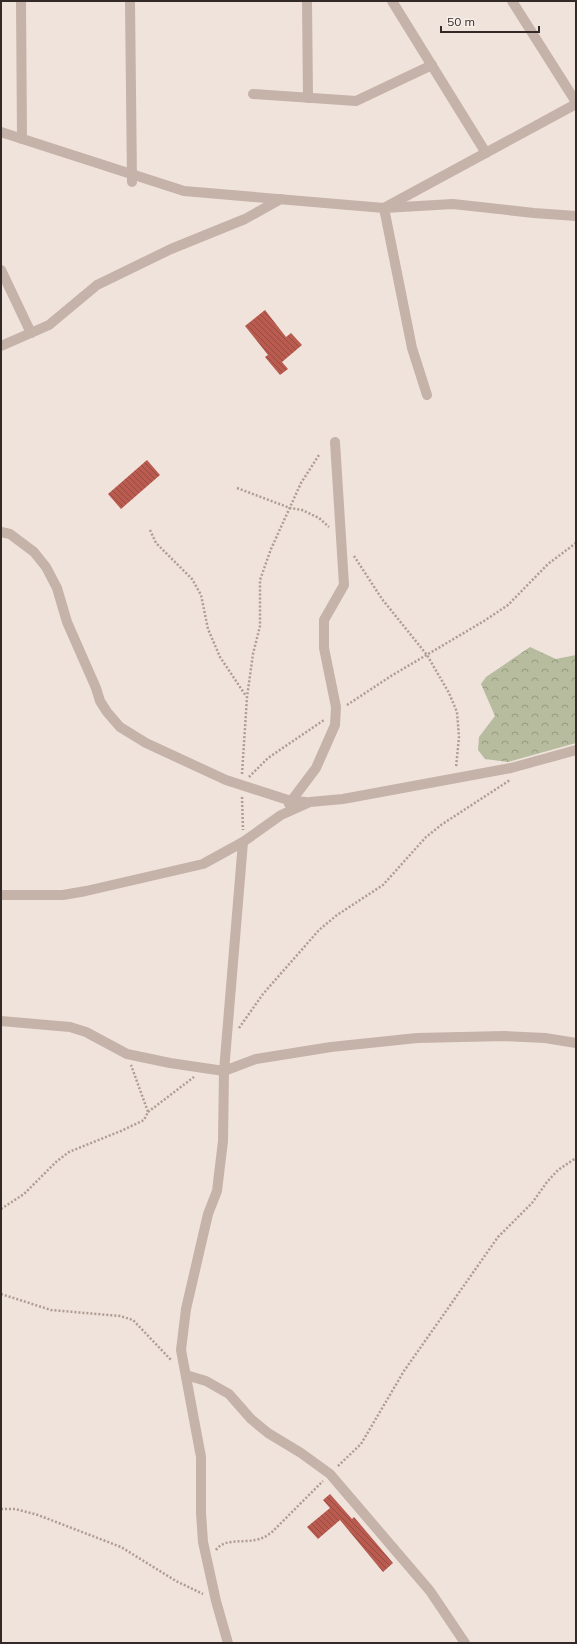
<svg xmlns="http://www.w3.org/2000/svg" width="577" height="1644" viewBox="0 0 577 1644" font-family="Mulish,sans-serif">
	<defs>
		<pattern id="forest-crowns" width="20" height="18" patternUnits="userSpaceOnUse"><rect width="20" height="18" fill="#b6bc9d"/><path d="M2 6a3 3 0 1 1 6 0M12 15a3 3 0 1 1 6 0" fill="none" stroke="#959980"/></pattern>
		<pattern id="building-back-hatch" width="6" height="6" patternUnits="userSpaceOnUse"><rect width="6" height="6" fill="#b95b4f"/><path d="M-1 5l2 2M0 0l6 6M5-1l2 2" fill="none" stroke="#974b42"/></pattern>
	</defs>
	<rect width="100%" height="100%" fill="#efe3db"/>
	<!-- forest -->
	<path fill="url(#forest-crowns)" d="M530,647L556,659L576,655V743L508,762L485,759L478,750L479,737L495,716L481,684L486,677Z"/>
	<!-- building -->
	<g fill="url(#building-back-hatch)">
		<path d="M265,310L286,337L291,333L302,345L282,362L288,369L280,375L265,357L268,355L245,326Z"/>
		<path d="M147,460L160,475L121,509L108,494Z"/>
		<path d="M330,1494L352,1519L354,1517L393,1563L383,1572L340,1520L318,1539L307,1527L330,1508L323,1500Z"/>
	</g>
	<g fill="none" stroke-linecap="round" stroke-linejoin="round">
		<!-- path -->
		<g stroke="#b19c93" stroke-width="2.5" stroke-dasharray="2 2" stroke-linecap="butt">
			<path d="M237,488L290,508L302,510L319,518L329,527"/>
			<path d="M150,530L156,543L192,579L201,595L208,629L220,657L246,696"/>
			<path d="M354,556L382,599L427,655L449,693L457,712L459,737L456,768"/>
			<path d="M347,705L391,676L484,621L508,605L548,564L576,543"/>
			<path d="M242,774L247,697L253,654L260,626V580L271,549L301,483L319,455"/>
			<path d="M249,777L268,758L324,720"/>
			<path d="M242,797L243,830"/>
			<path d="M239,1028L263,994L319,930L337,915L383,885L426,837L441,825L510,780"/>
			<path d="M148,1112L194,1077"/>
			<path d="M1,1209L24,1194L57,1161L69,1152L121,1131L144,1120L148,1112L131,1065"/>
			<path d="M1,1294L51,1310L120,1316L133,1320L172,1361"/>
			<path d="M338,1466L361,1444L404,1371L498,1237L532,1203L547,1182L558,1170L576,1158"/>
			<path d="M1,1509H15L38,1515L121,1547L176,1581L203,1594"/>
			<path d="M216,1550C224,1538 243,1543 255,1540C262,1539 267,1536 272,1532L323,1481"/>
		</g>
		<!-- street -->
		<g stroke="#c5b2a9" stroke-width="10">
			<path d="M21,1L22,139"/>
			<path d="M130,1L132,182"/>
			<path d="M307,1L308,98"/>
			<path d="M392,1L486,153"/>
			<path d="M512,1L576,102"/>
			<path d="M253,94L356,101L432,65"/>
			<path d="M1,132L184,191L384,208L576,104"/>
			<path d="M1,270L31,333"/>
			<path d="M1,346L49,325L97,285L171,249L245,219L281,199"/>
			<path d="M427,395L412,348L384,208L453,204L534,213L576,216"/>
			<path d="M1,532L10,534L34,552L46,567L57,588L67,622L96,688L100,701L107,712L120,727L146,743L226,780L291,801L306,802"/>
			<path d="M289,804L316,768L335,725L336,707L324,648V620L344,585L335,442"/>
			<path d="M1,895H63L86,891L203,864L243,842L281,815L310,802L343,799L511,768L576,750"/>
			<path d="M1,1021L70,1027L86,1032L127,1054L170,1063L224,1071L256,1059L331,1047L417,1038L505,1036L545,1038L576,1043"/>
			<path d="M186,1375L206,1381L229,1394L251,1419L268,1433L301,1453L330,1474L430,1591L465,1643"/>
			<path d="M228,1643L216,1601L203,1542L201,1513V1457L181,1350L186,1309L208,1214L217,1191L223,1141L224,1071L243,842"/>
		</g>
	</g>
	<!-- border -->
	<rect width="577" height="1644" fill="none" stroke="#332a28" stroke-width="4"/>
	<!-- scale -->
	<path d="M441 26v6h98v-6" fill="none" stroke="#332a28" stroke-width="2"/>
	<text x="447" y="26" font-size="12" fill="#332a28" stroke="#f7eee7" stroke-width="3" paint-order="stroke">50 m</text>
</svg>
